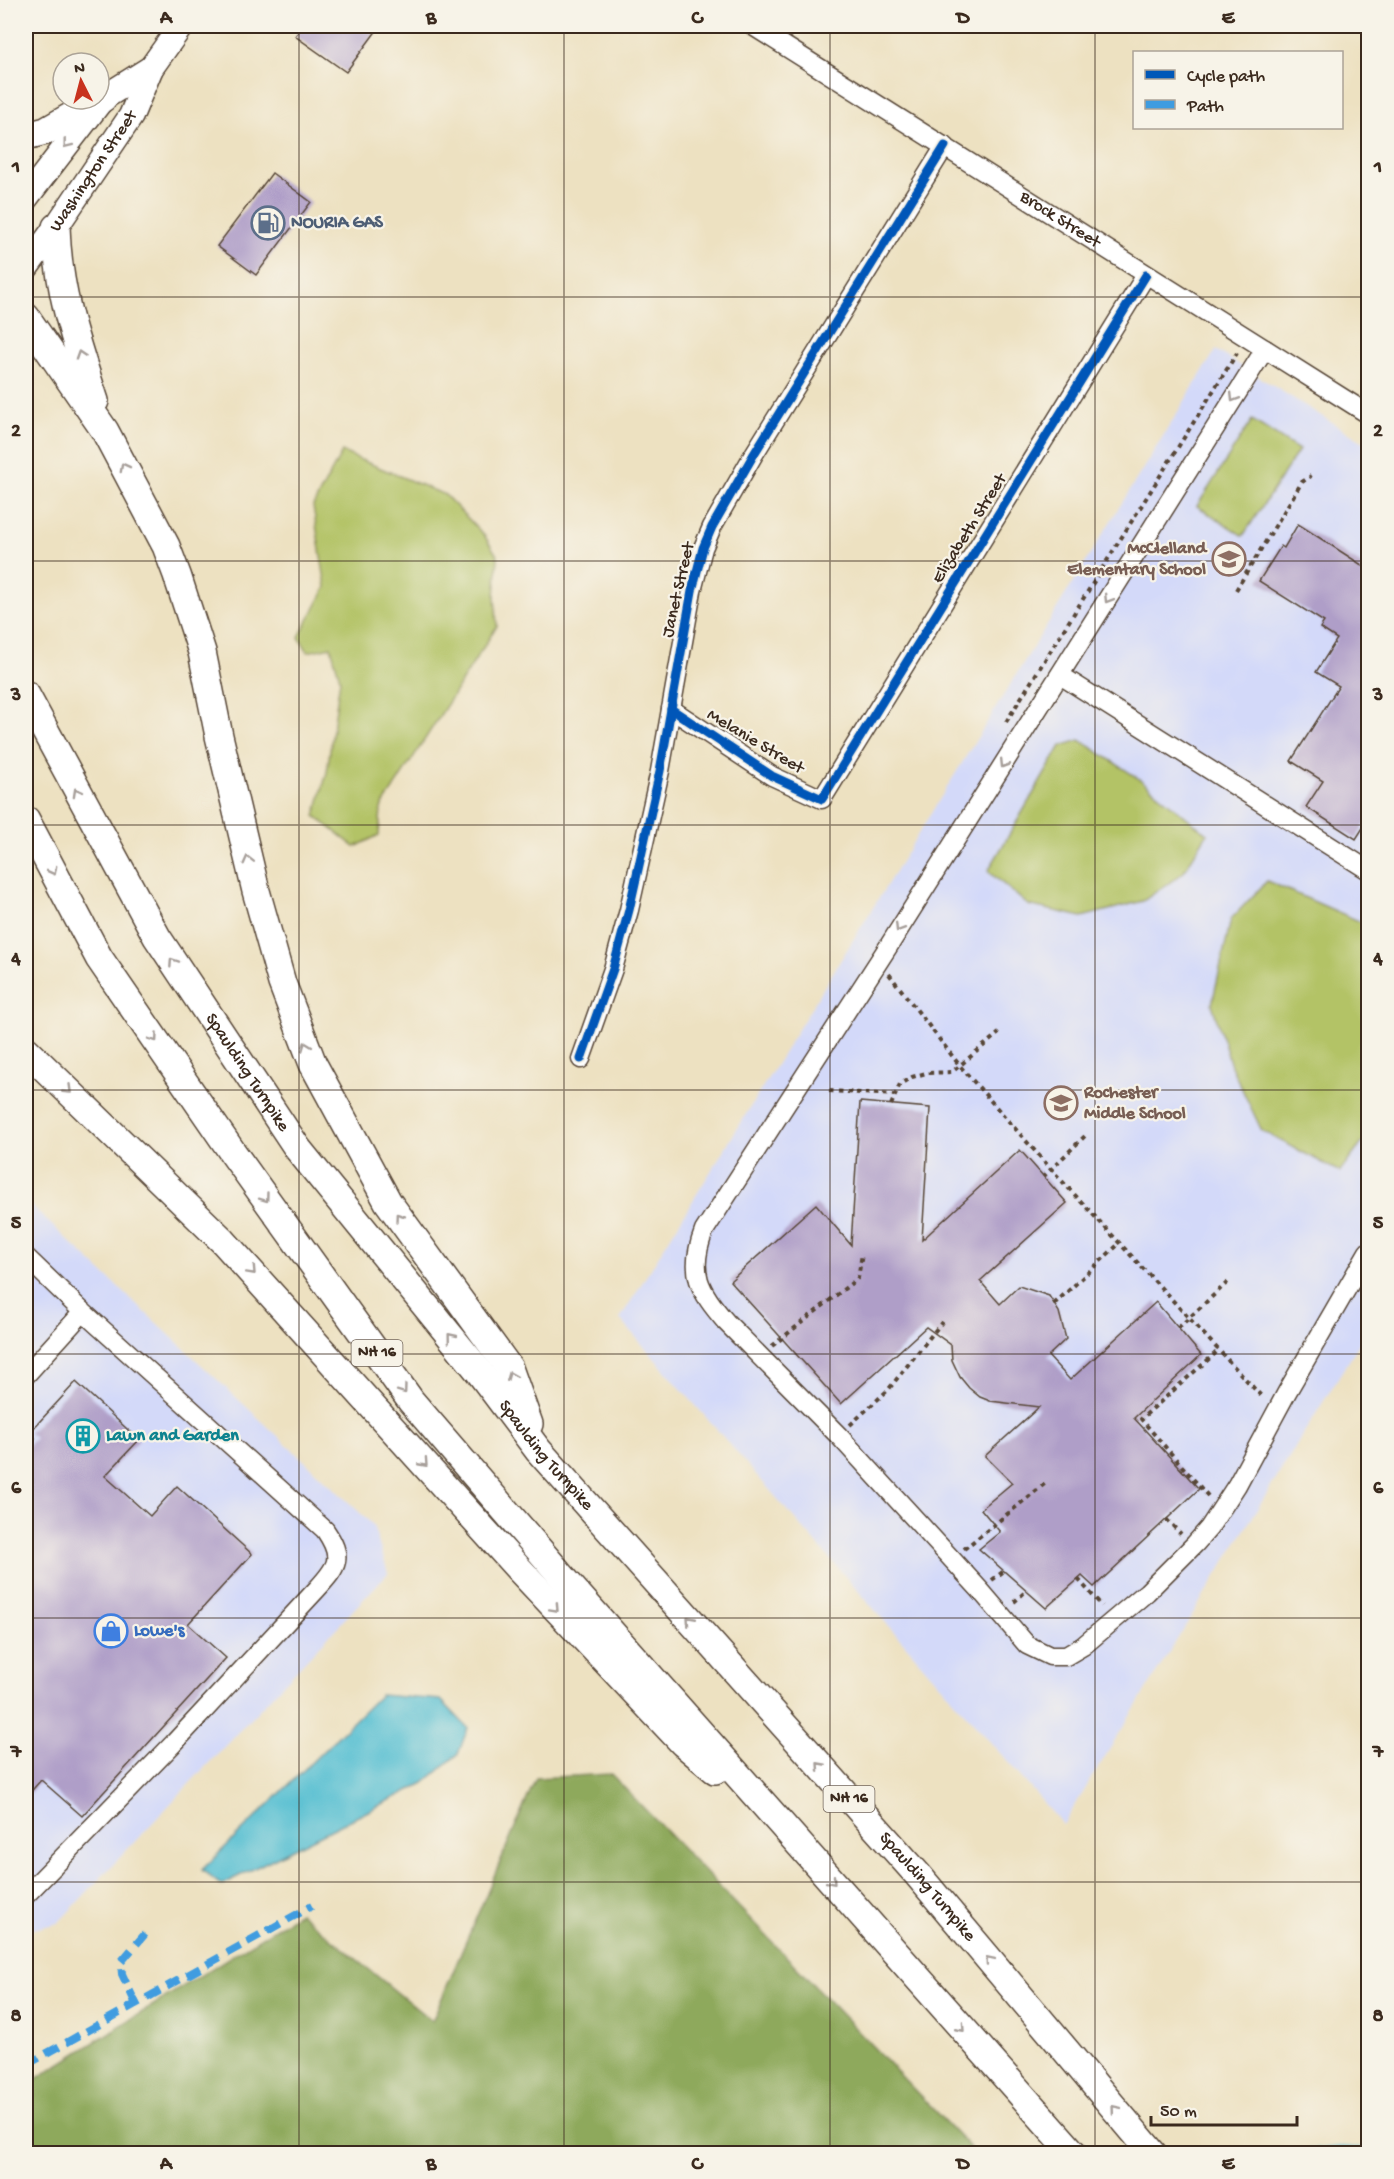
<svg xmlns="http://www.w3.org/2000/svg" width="1394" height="2179" viewBox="0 0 1394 2179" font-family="'Gochi Hand',sans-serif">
	<rect width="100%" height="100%" fill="#f7f3e8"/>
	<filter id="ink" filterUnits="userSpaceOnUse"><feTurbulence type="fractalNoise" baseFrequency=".0167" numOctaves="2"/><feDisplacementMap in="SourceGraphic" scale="12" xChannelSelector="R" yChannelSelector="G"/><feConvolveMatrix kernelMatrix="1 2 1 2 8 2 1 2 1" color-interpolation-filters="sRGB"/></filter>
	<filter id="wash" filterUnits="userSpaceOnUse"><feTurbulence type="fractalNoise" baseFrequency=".008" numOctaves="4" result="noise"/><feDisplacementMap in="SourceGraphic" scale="24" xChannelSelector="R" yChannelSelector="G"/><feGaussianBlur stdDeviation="1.35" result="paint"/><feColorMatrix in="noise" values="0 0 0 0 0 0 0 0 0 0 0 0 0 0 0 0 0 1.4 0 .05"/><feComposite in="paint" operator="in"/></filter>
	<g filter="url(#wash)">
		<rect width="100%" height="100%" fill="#ede1c1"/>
		<!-- built -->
		<g fill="#d3d9f9">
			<path d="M1216,350L1368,445V1329L1063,1825L620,1319Z"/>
			<path d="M26,1201L373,1525L388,1573L58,1923L26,1931Z"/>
		</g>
		<!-- green -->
		<g fill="#b3c366" stroke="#777642" stroke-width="1.5">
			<path d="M1252,420L1299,450L1243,536L1197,506Z"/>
			<path d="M342,452L445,495L484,535L498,557L495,597L497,626L381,808L379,835L355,847L315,816L327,772L340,679L331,647L308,652L299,637L326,587L313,506Z"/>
			<path d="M1080,740L1141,780L1207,834L1183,873L1143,901L1082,917L1028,905L988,871L1061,746Z"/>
			<path d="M1267,881L1368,925V1135L1340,1172L1262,1131L1231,1066L1212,1004L1231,919Z"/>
		</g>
		<!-- forest -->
		<path fill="#8ea95b" stroke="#646a3c" stroke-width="1.5" d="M611,1774L975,2153H26V2085L300,1913L432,2021L536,1778Z"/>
		<!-- water -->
		<path fill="#56bfd2" stroke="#487478" stroke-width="1.5" d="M380,1695L441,1700L468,1728L458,1754L424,1783L221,1885L202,1870Z"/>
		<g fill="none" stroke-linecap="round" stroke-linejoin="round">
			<!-- stream -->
			<path stroke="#56bfd2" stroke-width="6" d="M1296,2154L1340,2149L1368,2151"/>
		</g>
		<g id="blocks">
			<!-- building -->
			<g fill="#af9ec8">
				<path d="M303,26H380L346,72L295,36Z"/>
				<path d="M272,173L311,202L256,275L217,246Z"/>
				<path d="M1298,524L1368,569V820L1356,839L1306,807L1323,781L1291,761L1339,686L1316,672L1337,639L1320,628L1324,622L1259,581L1281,546L1284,548Z"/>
				<path d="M860,1102L930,1108L922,1240L1020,1150L1067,1203L980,1281L1000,1304L1019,1286L1049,1296L1059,1312L1066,1339L1048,1356L1070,1380L1156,1302L1201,1355L1134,1418L1199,1489L1094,1587L1082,1576L1046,1608L979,1549L1000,1532L981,1509L1012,1483L985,1456L1039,1407L990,1401L980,1397L969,1388L960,1377L952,1360L951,1345L926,1327L841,1404L730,1281L816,1204L851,1245Z"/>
				<path d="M76,1382L139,1440L105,1476L150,1516L177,1486L252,1554L188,1624L226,1658L82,1816L41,1780L26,1797V1448L35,1438L29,1433Z"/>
			</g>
		</g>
	</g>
	<g filter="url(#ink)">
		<use href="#blocks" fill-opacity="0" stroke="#564536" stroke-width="1.5"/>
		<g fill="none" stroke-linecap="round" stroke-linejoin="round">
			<!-- minor casing -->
			<g stroke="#564536" stroke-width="21">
				<g id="minor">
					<path id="s1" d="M753,26L1368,414"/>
					<path d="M1265,349L888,947L704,1231C688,1272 699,1291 726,1322L839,1436L980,1590L1027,1645L1050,1656H1066L1083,1646L1147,1592L1195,1544L1209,1528L1237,1485L1287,1392L1368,1252"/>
					<path d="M1060,675L1368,870"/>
					<path d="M671,709L772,776L822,799L1146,275"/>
					<path d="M581,1059L613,969L629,910L660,771L692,591L703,548L712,527L754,454L945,146"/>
					<path d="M26,1257L83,1312L26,1375"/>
					<path d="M26,1895L174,1743L317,1589C338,1566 344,1558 325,1530L83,1312"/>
				</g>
			</g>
			<!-- major casing -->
			<g stroke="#564536" stroke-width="27">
				<g id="major">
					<path d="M26,198L103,98L151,68"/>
					<path id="s2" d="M26,268L56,227L131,116L151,68L181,26"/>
				</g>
			</g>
			<!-- highway casing -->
			<g stroke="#564536" stroke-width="30">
				<g id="highway">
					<path d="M26,136L46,131L103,98"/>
					<path d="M56,227C58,292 75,340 95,401"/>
					<path d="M26,317L105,431L166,546L177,575L202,652L219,736L256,891L282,983L313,1064L388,1202L509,1368L529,1424"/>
					<path id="s3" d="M26,695L157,937L298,1149L477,1369L538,1450L918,1875L1153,2154"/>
					<path d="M26,820L99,958L233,1153L411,1401L572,1588L1074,2154"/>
					<path d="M26,1050L223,1241L518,1568L683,1743L715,1770"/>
				</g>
			</g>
			<!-- path -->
			<g stroke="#564536" stroke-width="4" stroke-dasharray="4.5 4.5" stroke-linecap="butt">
				<path d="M1236,590L1302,482L1311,476"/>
				<path d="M1006,722L1237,353"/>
				<path d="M889,974L960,1066L1050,1168L1263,1398"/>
				<path d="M829,1091L894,1095"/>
				<path d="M891,1105L900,1084L912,1077L926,1073L952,1072L999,1033"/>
				<path d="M1043,1177L1088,1133"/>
				<path d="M1054,1304L1120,1243"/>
				<path d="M1178,1328L1228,1282"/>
				<path d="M772,1346L858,1278L862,1254"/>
				<path d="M850,1425L888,1390L942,1322"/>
				<path d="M1208,1496L1141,1419L1219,1350"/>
				<path d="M1166,1519L1181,1534"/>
				<path d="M964,1549L1047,1482"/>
				<path d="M1078,1579L1102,1606"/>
				<path d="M992,1580L1004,1571"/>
				<path d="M1014,1602L1026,1591"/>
			</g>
			<!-- minor -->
			<use href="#minor" stroke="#fff" stroke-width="18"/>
			<!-- major -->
			<use href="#major" stroke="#fff" stroke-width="24"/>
			<!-- highway -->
			<use href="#highway" stroke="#fff" stroke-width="27"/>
			<!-- quiet -->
			<g stroke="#3f9ce0" stroke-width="8" stroke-dasharray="15 8" stroke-linecap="butt">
				<path d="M136,2004L122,1974L121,1962L145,1934"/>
				<path d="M26,2065L312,1906"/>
			</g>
			<!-- cycleway casing -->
			<g stroke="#f7f3e8" stroke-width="13">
				<g id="cycleway">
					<path d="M671,709L772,776L822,799L1146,275"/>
					<path d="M581,1059L613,969L629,910L660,771L692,591L703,548L712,527L754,454L945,146"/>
				</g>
			</g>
			<!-- cycleway -->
			<use href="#cycleway" stroke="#0057b8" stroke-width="9"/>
		</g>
		<!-- one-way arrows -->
		<defs><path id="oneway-chevron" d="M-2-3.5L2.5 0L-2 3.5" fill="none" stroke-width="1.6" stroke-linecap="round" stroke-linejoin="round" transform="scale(1.5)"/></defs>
		<g stroke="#a79f9a">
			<use href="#oneway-chevron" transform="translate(67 144) rotate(128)"/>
			<use href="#oneway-chevron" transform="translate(80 355) rotate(-108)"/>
			<use href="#oneway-chevron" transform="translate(1234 398) rotate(122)"/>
			<use href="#oneway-chevron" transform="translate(124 467) rotate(-118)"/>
			<use href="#oneway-chevron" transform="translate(1108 599) rotate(122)"/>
			<use href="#oneway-chevron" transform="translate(1004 764) rotate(122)"/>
			<use href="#oneway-chevron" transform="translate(77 792) rotate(-119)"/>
			<use href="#oneway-chevron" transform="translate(248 860) rotate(-104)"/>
			<use href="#oneway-chevron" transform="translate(53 871) rotate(62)"/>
			<use href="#oneway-chevron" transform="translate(899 928) rotate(122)"/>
			<use href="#oneway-chevron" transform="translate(173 962) rotate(-124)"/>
			<use href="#oneway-chevron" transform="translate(154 1038) rotate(55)"/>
			<use href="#oneway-chevron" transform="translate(306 1046) rotate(-111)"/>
			<use href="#oneway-chevron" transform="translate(68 1090) rotate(44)"/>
			<use href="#oneway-chevron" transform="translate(265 1198) rotate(54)"/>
			<use href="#oneway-chevron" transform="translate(399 1217) rotate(-126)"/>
			<use href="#oneway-chevron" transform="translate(252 1271) rotate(47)"/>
			<use href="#oneway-chevron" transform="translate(451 1337) rotate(-129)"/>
			<use href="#oneway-chevron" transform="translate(511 1376) rotate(-112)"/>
			<use href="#oneway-chevron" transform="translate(403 1390) rotate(54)"/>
			<use href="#oneway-chevron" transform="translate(424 1463) rotate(48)"/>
			<use href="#oneway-chevron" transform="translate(555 1608) rotate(47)"/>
			<use href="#oneway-chevron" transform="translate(690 1620) rotate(-132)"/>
			<use href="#oneway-chevron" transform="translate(820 1766) rotate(-132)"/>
			<use href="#oneway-chevron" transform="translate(832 1881) rotate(49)"/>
			<use href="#oneway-chevron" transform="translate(989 1960) rotate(-130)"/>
			<use href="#oneway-chevron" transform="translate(961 2028) rotate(48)"/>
			<use href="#oneway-chevron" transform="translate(1115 2109) rotate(-130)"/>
		</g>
	</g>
	<!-- grid -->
	<path fill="none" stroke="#3b2a1e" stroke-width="1.5" stroke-opacity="0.55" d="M299,26V2154M564,26V2154M830,26V2154M1095,26V2154M26,297H1368M26,561H1368M26,825H1368M26,1090H1368M26,1354H1368M26,1618H1368M26,1882H1368"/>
	<!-- icons -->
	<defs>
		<g id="fuel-ring" transform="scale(1.725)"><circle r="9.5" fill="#f7f3e8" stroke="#5c6f8a" stroke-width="1.5"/><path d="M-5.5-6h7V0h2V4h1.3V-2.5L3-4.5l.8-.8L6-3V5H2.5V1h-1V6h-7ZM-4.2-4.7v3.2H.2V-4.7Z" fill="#5c6f8a"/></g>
		<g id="school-ring" transform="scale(1.725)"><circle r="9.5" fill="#f7f3e8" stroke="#8d6e63" stroke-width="1.5"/><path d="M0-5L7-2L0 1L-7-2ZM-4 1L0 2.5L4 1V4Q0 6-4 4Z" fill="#8d6e63"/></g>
		<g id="building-ring" transform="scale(1.725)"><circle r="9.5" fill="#f7f3e8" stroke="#0f9aa8" stroke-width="1.5"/><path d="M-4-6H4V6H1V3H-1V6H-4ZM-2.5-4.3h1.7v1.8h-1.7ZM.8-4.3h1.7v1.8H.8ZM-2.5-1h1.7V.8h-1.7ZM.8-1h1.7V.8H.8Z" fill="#0f9aa8"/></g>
		<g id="shop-ring" transform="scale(1.725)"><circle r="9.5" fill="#f7f3e8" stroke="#3f7fe0" stroke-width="1.5"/><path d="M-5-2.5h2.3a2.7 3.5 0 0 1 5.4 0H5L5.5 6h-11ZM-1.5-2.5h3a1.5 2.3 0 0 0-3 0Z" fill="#3f7fe0"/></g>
	</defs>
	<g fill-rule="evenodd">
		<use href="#fuel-ring" x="268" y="223"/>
		<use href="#school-ring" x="1229" y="559"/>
		<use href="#school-ring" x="1061" y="1103"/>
		<use href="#building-ring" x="83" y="1436"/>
		<use href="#shop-ring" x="111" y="1631"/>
	</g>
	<g text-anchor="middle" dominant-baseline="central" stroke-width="4.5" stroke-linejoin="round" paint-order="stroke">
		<!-- shield labels -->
		<g fill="#f7f3e8" stroke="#73665b" stroke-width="1.5">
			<rect x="351.5" y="1340" width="51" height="26" rx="4.5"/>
			<rect x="823.5" y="1786" width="51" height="26" rx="4.5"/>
		</g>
		<g font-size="16" font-weight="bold" fill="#3b2a1e">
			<text x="377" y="1353">NH 16</text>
			<text x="849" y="1799">NH 16</text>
		</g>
		<!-- street labels -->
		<g font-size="18" fill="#3b2a1e" stroke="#f7f3e8">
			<text stroke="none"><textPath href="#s2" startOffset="118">Washington Street</textPath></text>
			<text stroke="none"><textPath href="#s1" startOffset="363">Brock Street</textPath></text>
			<text transform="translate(970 529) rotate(-58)">Elizabeth Street</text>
			<text transform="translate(679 590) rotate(-77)">Janet Street</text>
			<text transform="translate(755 742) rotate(31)">Melanie Street</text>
			<text stroke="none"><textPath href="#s3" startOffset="438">Spaulding Turnpike</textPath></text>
			<text stroke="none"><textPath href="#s3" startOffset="924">Spaulding Turnpike</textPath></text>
			<text stroke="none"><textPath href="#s3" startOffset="1500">Spaulding Turnpike</textPath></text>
		</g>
		<!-- service labels -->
		<g font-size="18" font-weight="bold" fill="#4e5e75" stroke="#f7f3e8" text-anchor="start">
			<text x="291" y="223">NOURIA GAS</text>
		</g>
		<!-- education labels -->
		<g font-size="18" font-weight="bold" fill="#785e54" stroke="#f7f3e8" text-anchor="end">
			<text x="1206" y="549">McClelland<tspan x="1206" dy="21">Elementary School</tspan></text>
			<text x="1084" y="1093" text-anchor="start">Rochester<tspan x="1084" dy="21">Middle School</tspan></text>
		</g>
		<!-- culture labels -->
		<g font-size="18" font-weight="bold" fill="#0d838f" stroke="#f7f3e8" text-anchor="start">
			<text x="106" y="1436">Lawn and Garden</text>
		</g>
		<!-- shop labels -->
		<g font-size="18" font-weight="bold" fill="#366cbe" stroke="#f7f3e8" text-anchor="start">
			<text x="134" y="1631">Lowe's</text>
		</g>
	</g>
	<!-- margin -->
	<rect width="1394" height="2179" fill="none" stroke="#f7f3e8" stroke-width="66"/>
	<!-- legend -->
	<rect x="1133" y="51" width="210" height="78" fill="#f7f3e8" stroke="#aca397" stroke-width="1.5"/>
	<rect x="1145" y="70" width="30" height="9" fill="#0057b8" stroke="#aca397" stroke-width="1.5"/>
	<text x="1187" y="81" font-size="18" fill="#3b2a1e">Cycle path</text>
	<rect x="1145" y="100" width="30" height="9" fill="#3f9ce0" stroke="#aca397" stroke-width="1.5"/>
	<text x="1187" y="111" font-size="18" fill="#3b2a1e">Path</text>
	<!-- north arrow -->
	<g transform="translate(81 81) rotate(354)"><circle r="28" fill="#f7f3e8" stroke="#aca397" stroke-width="1.5"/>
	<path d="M0-4.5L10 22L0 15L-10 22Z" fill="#c8321e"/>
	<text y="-9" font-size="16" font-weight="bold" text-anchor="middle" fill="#3b2a1e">N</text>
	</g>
	<!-- scale -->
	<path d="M1151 2116v9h146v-9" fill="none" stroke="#3b2a1e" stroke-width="3"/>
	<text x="1160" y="2116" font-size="18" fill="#3b2a1e" stroke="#f7f3e8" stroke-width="4.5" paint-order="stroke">50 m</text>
	<rect x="33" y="33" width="1328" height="2113" fill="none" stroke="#3b2a1e" stroke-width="2"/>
	<g font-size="20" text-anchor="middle" font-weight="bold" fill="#3b2a1e">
		<text x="166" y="23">A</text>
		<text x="431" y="23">B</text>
		<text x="697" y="23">C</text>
		<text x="963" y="23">D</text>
		<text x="1228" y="23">E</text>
		<text x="16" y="172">1</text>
		<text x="1378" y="172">1</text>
		<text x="16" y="436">2</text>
		<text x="1378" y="436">2</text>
		<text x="16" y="700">3</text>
		<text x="1378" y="700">3</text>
		<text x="16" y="964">4</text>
		<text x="1378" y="964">4</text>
		<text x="16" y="1228">5</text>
		<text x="1378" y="1228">5</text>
		<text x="16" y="1493">6</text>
		<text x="1378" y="1493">6</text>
		<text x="16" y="1757">7</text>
		<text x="1378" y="1757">7</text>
		<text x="16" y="2021">8</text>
		<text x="1378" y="2021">8</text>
		<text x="166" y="2169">A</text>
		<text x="431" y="2169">B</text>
		<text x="697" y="2169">C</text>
		<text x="963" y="2169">D</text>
		<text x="1228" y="2169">E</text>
	</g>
</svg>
